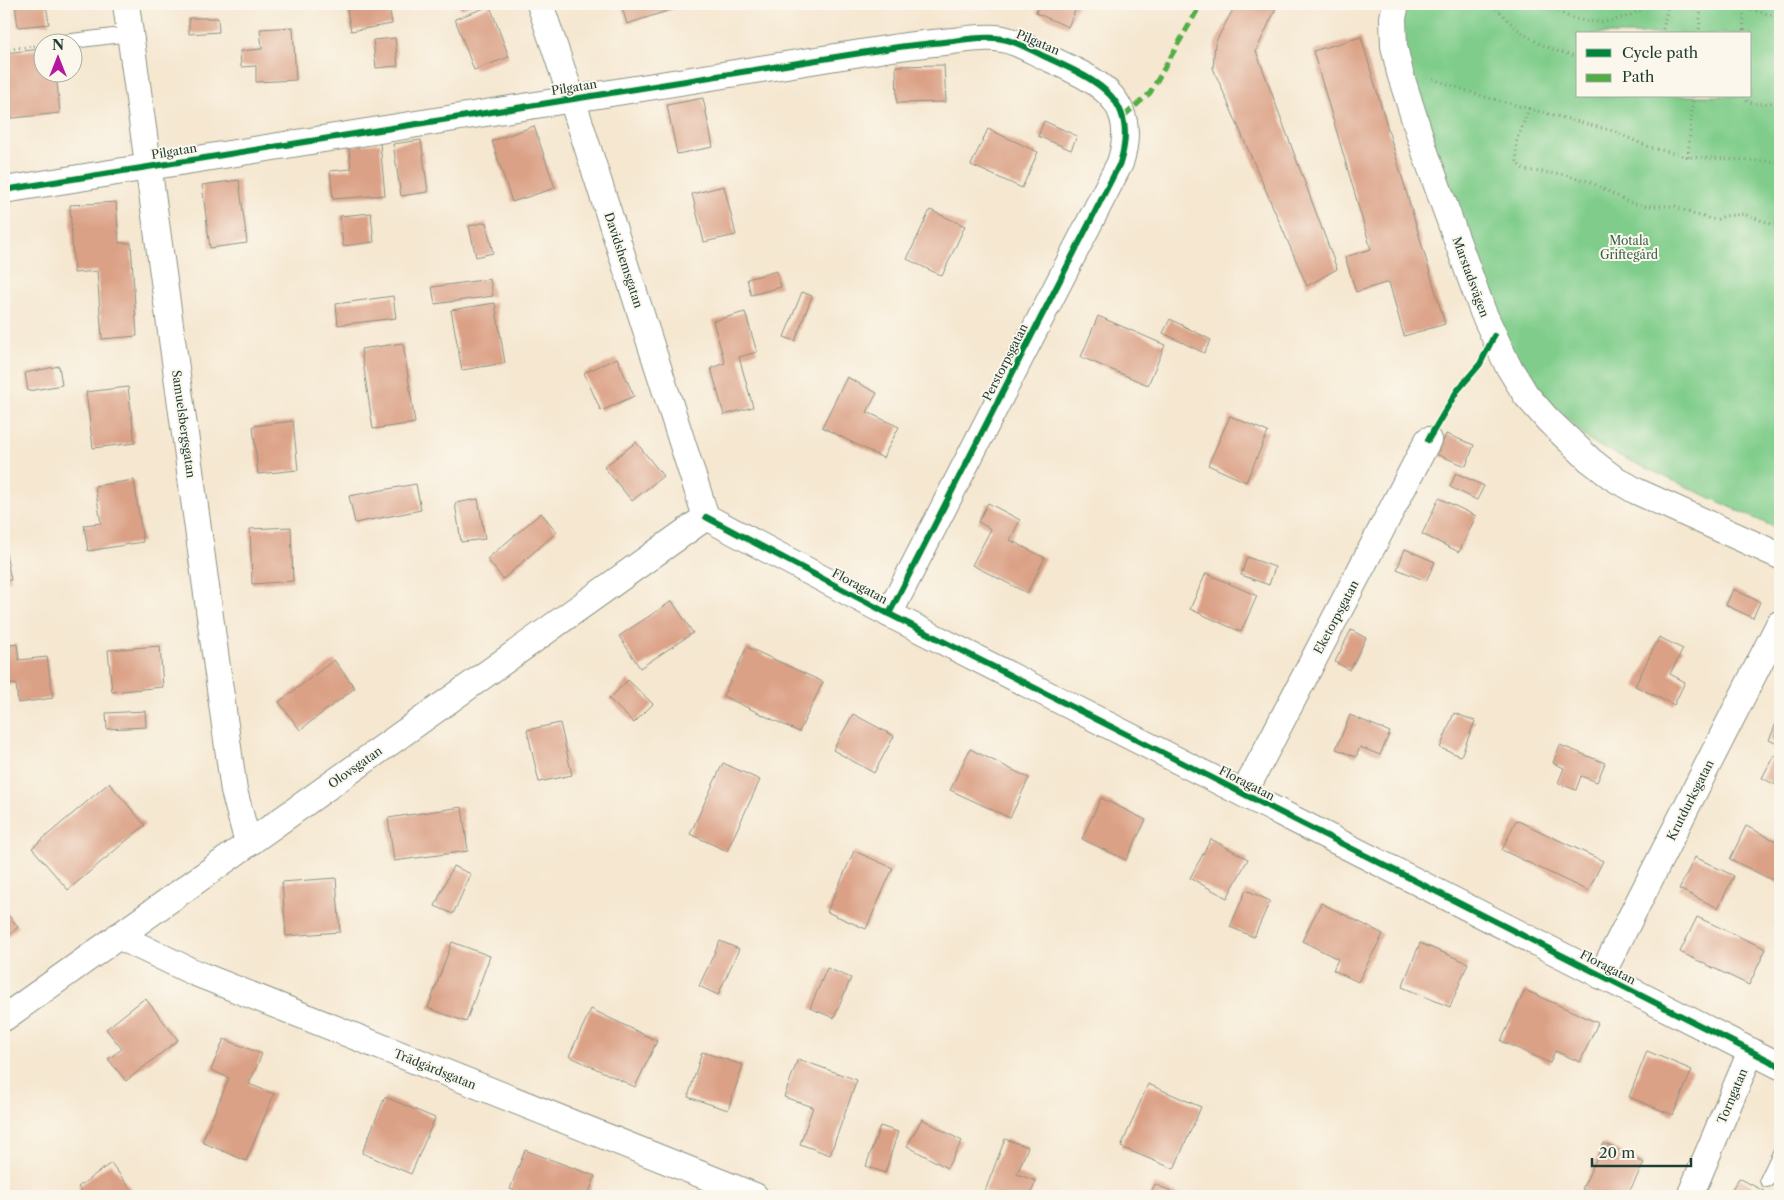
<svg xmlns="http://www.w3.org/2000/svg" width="1784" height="1200" viewBox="0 0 1784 1200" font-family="'Libre Caslon Text',serif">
	<rect width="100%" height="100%" fill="#fbf7ec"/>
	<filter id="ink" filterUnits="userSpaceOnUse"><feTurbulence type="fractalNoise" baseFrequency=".02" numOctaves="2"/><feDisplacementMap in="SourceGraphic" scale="10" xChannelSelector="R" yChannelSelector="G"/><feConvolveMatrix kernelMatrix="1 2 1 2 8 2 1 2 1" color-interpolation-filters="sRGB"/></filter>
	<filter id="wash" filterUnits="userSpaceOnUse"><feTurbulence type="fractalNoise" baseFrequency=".0096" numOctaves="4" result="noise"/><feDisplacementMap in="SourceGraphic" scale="20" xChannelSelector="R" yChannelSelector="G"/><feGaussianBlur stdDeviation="1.12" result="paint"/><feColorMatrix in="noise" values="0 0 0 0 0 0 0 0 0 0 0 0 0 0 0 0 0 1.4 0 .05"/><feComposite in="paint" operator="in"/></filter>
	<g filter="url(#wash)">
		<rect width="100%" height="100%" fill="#f5e7d0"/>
		<!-- green -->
		<path fill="#80cd8b" stroke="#508560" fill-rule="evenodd" d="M1396,4H1780V530L1590,442L1518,370L1419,126ZM1578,34H1750V96H1578Z"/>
		<g id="blocks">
			<!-- building -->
			<g fill="#dba186">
				<path d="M15,4H46L49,24L18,27Z"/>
				<path d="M346,4H389L392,24L351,31Z"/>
				<path d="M458,4H474L461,9Z"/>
				<path d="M621,4H689L627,24Z"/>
				<path d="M1039,4H1078L1068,27L1036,13Z"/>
				<path d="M1236,4H1278L1256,51L1337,269L1307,286L1213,68L1215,43Z"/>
				<path d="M490,6L509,57L474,70L455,19Z"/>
				<path d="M189,18H218L219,32L189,34Z"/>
				<path d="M293,27L296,80L256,82V66L241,67L240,51L262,49L260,29Z"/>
				<path d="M1361,37L1445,324L1404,336L1389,282L1356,292L1345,257L1371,249L1313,51Z"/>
				<path d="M395,38L398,66L376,68L373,40Z"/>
				<path d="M42,49V72H56L60,113L4,119V53Z"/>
				<path d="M944,65L946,102L897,103L896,66Z"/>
				<path d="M703,98L713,147L677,154L667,105Z"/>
				<path d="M1044,121L1077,136L1071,150L1038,136Z"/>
				<path d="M534,126L555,188L512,202L492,141Z"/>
				<path d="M988,129L1038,152L1022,188L971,165Z"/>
				<path d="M421,140L428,192L401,196L393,144Z"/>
				<path d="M380,143L385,195L333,199L330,171L351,169L349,146Z"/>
				<path d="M239,180L247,243L210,248L202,185Z"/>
				<path d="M724,186L736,235L704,242L692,194Z"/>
				<path d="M116,202L119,243H131L137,336L102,339L97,271L74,273L70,205Z"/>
				<path d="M930,210L965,226L942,276L907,259Z"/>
				<path d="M371,213L374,242L343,246L340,216Z"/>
				<path d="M486,222L493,253L476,257L469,226Z"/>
				<path d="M777,271L781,287L751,295L747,279Z"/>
				<path d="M490,279L493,296L435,304L432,287Z"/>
				<path d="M802,292L812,296L795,341L784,337Z"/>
				<path d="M393,296L396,318L338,325L336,304Z"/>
				<path d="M495,303L505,363L462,370L451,310Z"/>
				<path d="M745,312L757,352L739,357L753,407L724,415L711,368L725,363L713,321Z"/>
				<path d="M1098,316L1165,345L1148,385L1081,357Z"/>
				<path d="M1170,319L1211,340L1204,353L1163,333Z"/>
				<path d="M403,343L415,423L373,429L361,349Z"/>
				<path d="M617,358L634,396L601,411L584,373Z"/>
				<path d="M59,366L62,385L28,391L25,373Z"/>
				<path d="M847,377L877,393L867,412L899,427L883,458L822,427Z"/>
				<path d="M128,387L135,443L93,448L86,392Z"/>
				<path d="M1230,416L1268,432L1246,482L1208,465Z"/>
				<path d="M293,421L298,470L258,474L253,426Z"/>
				<path d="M1446,434L1474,445L1466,466L1438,455Z"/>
				<path d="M636,442L663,476L632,501L604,467Z"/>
				<path d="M1456,473L1484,486L1477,500L1450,487Z"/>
				<path d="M134,480L143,542L88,551L84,525L101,523L95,486Z"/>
				<path d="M416,484L421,510L355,523L349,496Z"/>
				<path d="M1439,498L1476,516L1459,552L1422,534Z"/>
				<path d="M478,499L485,539L461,542L455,503Z"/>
				<path d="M988,503L1020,520L1010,540L1045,558L1027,593L972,565L991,529L978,522Z"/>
				<path d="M541,513L557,532L503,579L487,559Z"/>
				<path d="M291,527L293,581L252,584L250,529Z"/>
				<path d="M4,543L11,580L4,581Z"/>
				<path d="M1405,549L1435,562L1426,581L1397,569Z"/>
				<path d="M1247,557L1275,567L1269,585L1241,575Z"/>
				<path d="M1206,573L1257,596L1241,632L1190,609Z"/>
				<path d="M1733,589L1760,602L1753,618L1726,605Z"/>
				<path d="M672,601L693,633L640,668L619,636Z"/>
				<path d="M1351,630L1366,638L1350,670L1335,662Z"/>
				<path d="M1659,637L1683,649L1670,674L1685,682L1674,705L1635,686Z"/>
				<path d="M17,644L19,660L47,657L53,698L18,703L16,684L4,685V646Z"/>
				<path d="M160,646L163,687L112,692L108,650Z"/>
				<path d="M747,647L823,682L799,732L723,696Z"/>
				<path d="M334,660L355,688L300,730L279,702Z"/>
				<path d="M628,680L653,704L634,723L609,699Z"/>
				<path d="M145,711L146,727L107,729L106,713Z"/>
				<path d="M1454,713L1475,721L1461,756L1440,748Z"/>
				<path d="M853,714L894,736L874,773L833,750Z"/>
				<path d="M1780,714V745L1769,740Z"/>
				<path d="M1350,715L1390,732L1380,755L1360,747L1356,757L1336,749Z"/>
				<path d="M560,723L572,775L539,782L527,730Z"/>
				<path d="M1560,745L1605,763L1597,782L1581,776L1576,790L1558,783L1564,768L1553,763Z"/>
				<path d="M970,749L1029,778L1010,818L950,790Z"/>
				<path d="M1774,755L1780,758V787L1762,778Z"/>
				<path d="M723,763L760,780L727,851L690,834Z"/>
				<path d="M109,783L145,825L68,890L32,848Z"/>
				<path d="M1101,798L1146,820L1126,860L1082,839Z"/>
				<path d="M462,807L468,851L394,861L388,818Z"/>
				<path d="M1516,820L1603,861L1588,891L1502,850Z"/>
				<path d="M1746,826L1780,843V884L1730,859Z"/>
				<path d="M1211,839L1248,859L1227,898L1190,878Z"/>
				<path d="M854,851L893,868L866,929L827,912Z"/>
				<path d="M1695,857L1734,876L1718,908L1679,889Z"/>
				<path d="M453,866L471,874L453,914L435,906Z"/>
				<path d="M336,878L340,932L286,936L282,882Z"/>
				<path d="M1246,890L1270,901L1254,937L1230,927Z"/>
				<path d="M1321,903L1383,934L1358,982L1333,970L1338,959L1302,941Z"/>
				<path d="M4,910L18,927L4,940Z"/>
				<path d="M1697,917L1766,949L1749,985L1680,952Z"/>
				<path d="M720,941L739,949L718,995L699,986Z"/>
				<path d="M452,942L490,956L466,1022L428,1008Z"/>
				<path d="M1420,943L1468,963L1450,1007L1402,987Z"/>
				<path d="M827,968L851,978L834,1018L810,1008Z"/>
				<path d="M1525,990L1598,1023L1580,1062L1555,1051L1550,1063L1501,1041Z"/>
				<path d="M145,998L178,1040L126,1081L108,1059L122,1049L106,1029Z"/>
				<path d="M591,1009L657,1041L635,1087L569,1056Z"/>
				<path d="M224,1039L262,1054L249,1084L274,1094L246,1161L202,1142L229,1078L211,1070Z"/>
				<path d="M1647,1051L1692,1070L1673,1115L1629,1097Z"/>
				<path d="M702,1052L743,1065L728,1110L688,1097Z"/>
				<path d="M798,1059L857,1080L830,1155L800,1144L813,1107L784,1097Z"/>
				<path d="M1148,1084L1201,1107L1174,1169L1121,1147Z"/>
				<path d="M385,1097L435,1118L411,1174L362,1153Z"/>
				<path d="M922,1119L962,1141L947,1168L907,1146Z"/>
				<path d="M880,1126L898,1132L885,1173L866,1166Z"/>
				<path d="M1005,1139L1028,1147L1017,1174L1036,1181L1030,1196H998L985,1191Z"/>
				<path d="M1604,1143L1644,1163L1627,1196H1598L1582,1189Z"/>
				<path d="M525,1150L595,1176L588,1196H531L510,1189Z"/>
				<path d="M111,1163L136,1196H85L78,1187Z"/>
				<path d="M1739,1178L1773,1196H1731L1728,1195Z"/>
				<path d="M1155,1184L1181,1196H1149Z"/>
			</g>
		</g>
	</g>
	<g filter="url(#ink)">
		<use href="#blocks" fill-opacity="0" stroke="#8a9282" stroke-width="1"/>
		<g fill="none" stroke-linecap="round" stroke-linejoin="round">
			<!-- lane casing -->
			<g stroke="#8a9282" stroke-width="16">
				<g id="lane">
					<path d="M64,42L130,34"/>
					<path d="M1767,1180L1780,1153"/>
				</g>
			</g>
			<!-- street casing -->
			<g stroke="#8a9282" stroke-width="28">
				<g id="street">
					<path d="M126,4L234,791L248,843"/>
					<path d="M540,4L572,99L706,517"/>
					<path d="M1396,4L1393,18L1394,46L1400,73L1426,155L1483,312L1507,364L1526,395L1548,420L1590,460L1612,477L1636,491L1780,556"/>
					<path d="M4,190L892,48C912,45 933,43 953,41C967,39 981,37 995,38C1014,39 1032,51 1048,58C1098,81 1140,99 1120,163L889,614"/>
					<path d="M706,517L889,614L1780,1066"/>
					<path d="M1244,793L1428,440"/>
					<path d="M118,936L193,972L755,1196"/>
					<path d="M1601,976L1779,624"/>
					<path d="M4,1018L706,517"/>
					<path d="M1690,1196L1751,1051"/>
				</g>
			</g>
			<!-- path -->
			<g stroke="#8a9282" stroke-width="3" stroke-dasharray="1 4" stroke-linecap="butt">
				<path d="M1494,4C1513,31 1546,52 1578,56"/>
				<path d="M1545,4C1553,8 1563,15 1572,18C1598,26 1628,21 1649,4"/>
				<path d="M1743,4L1751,10L1780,17"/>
				<path d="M1743,4L1744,34"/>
				<path d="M1662,34L1668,4"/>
				<path d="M1699,34L1701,4"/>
				<path d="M4,50L40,45"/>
				<path d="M1433,79L1485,97L1613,131L1649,147L1688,157L1780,162"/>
				<path d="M1744,96L1748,102L1757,104L1780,102"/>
				<path d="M1529,108L1516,143L1517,163L1524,170L1566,175L1591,182L1628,202L1645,206H1675L1692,214L1716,220L1724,216L1744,214L1780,227"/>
				<path d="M1688,157L1693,96"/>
			</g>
			<!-- lane -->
			<use href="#lane" stroke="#fff" stroke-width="14"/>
			<!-- street -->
			<use href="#street" stroke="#fff" stroke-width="26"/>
			<!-- quiet -->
			<path stroke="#52ad45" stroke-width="5" stroke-dasharray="10 5" stroke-linecap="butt" d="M1124,116L1150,93L1201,4"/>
			<!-- cycleway casing -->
			<g stroke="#fbf7ec" stroke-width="9">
				<g id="cycleway">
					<path d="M4,190L892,48C912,45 933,43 953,41C967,39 981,37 995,38C1014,39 1032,51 1048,58C1098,81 1140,99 1120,163L889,614"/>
					<path d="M1428,440L1457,391L1480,364L1494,336"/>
					<path d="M706,517L889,614L1780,1066"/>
				</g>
			</g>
			<!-- cycleway -->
			<use href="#cycleway" stroke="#00873e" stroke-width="6"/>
		</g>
	</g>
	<g text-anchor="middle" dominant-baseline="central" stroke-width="4" stroke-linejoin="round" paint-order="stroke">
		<!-- street labels -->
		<g font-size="12" fill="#1f3d34" stroke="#fbf7ec">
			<text transform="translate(1038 42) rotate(23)">Pilgatan</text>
			<text transform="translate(574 87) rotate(-9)">Pilgatan</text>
			<text transform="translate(174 151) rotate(-9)">Pilgatan</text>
			<text transform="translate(624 260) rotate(72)">Davidshemsgatan</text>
			<text transform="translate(1471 277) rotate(70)">Marstadsvägen</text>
			<text transform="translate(1005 362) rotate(-63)">Perstorpsgatan</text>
			<text transform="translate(184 424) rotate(82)">Samuelsbergsgatan</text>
			<text transform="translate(860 586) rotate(28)">Floragatan</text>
			<text transform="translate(1336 617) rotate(-62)">Eketorpsgatan</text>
			<text transform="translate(355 767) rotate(-35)">Olovsgatan</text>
			<text transform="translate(1247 783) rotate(27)">Floragatan</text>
			<text transform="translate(1690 800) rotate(-63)">Krutdurksgatan</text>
			<text transform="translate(1608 967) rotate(27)">Floragatan</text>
			<text transform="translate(435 1069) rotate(22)">Trädgårdsgatan</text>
			<text transform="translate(1732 1096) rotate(-67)">Torngatan</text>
		</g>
		<!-- park labels -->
		<g font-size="12" fill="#37614a" stroke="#fbf7ec">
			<text x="1629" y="240">Motala<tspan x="1629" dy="14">Griftegård</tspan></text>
		</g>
	</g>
	<!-- margin -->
	<rect width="1784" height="1200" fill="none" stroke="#fbf7ec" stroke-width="20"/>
	<!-- legend -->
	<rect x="1576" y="32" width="175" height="65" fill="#fbf7ec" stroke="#a3ada2"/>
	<rect x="1586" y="49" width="25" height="8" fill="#00873e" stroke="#a3ada2"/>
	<text x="1622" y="58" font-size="15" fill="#1f3d34">Cycle path</text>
	<rect x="1586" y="74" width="25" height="8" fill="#52ad45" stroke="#a3ada2"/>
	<text x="1622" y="82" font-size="15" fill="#1f3d34">Path</text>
	<!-- north arrow -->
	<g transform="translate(58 58)"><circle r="24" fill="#fbf7ec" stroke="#a3ada2"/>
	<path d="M0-4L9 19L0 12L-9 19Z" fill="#b5179e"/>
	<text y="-8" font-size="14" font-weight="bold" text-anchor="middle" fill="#1f3d34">N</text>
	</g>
	<!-- scale -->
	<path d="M1592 1158v8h99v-8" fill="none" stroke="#1f3d34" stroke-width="2.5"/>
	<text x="1599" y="1158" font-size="15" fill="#1f3d34" stroke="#fbf7ec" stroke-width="4" paint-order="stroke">20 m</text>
</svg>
